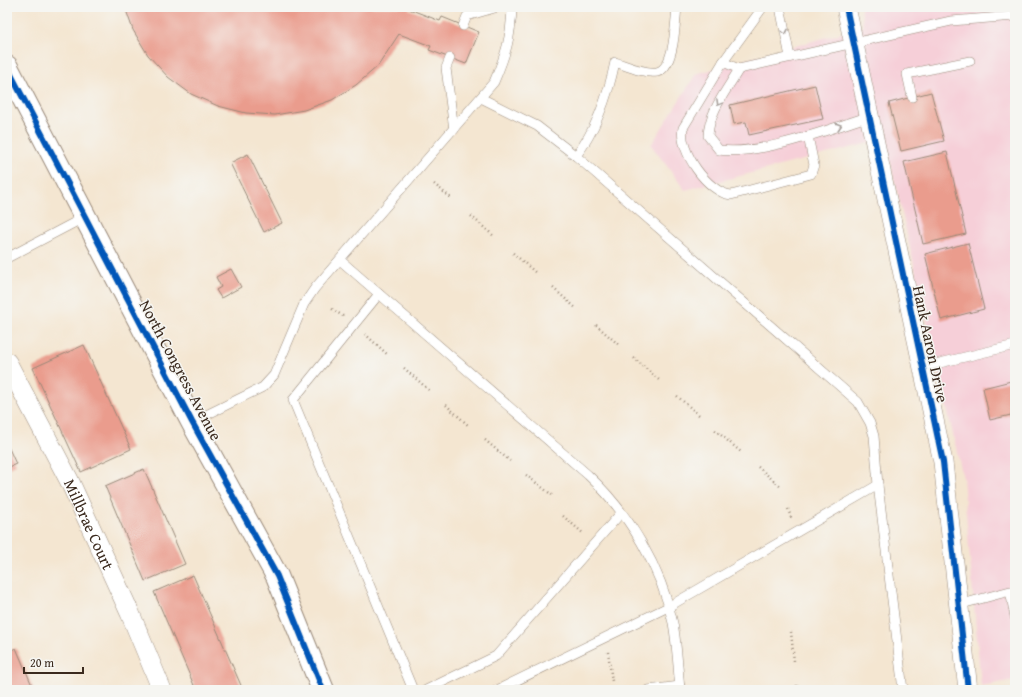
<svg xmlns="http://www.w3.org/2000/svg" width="1022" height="697" viewBox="0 0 1022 697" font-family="'Gentium Book Plus',serif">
	<rect width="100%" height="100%" fill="#f6f6f2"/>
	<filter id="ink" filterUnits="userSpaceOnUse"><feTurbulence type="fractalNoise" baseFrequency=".025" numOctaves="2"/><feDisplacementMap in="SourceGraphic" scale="8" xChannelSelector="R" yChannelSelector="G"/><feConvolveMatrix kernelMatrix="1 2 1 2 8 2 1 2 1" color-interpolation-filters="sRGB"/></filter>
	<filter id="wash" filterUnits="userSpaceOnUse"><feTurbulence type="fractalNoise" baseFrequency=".012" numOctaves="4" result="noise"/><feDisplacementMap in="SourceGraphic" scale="16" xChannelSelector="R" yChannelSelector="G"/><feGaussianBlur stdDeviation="0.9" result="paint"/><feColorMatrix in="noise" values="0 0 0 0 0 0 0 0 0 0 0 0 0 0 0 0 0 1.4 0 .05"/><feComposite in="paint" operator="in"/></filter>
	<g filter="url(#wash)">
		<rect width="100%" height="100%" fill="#f4e6d1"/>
		<!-- built -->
		<path fill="#f6cfd8" d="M861,7H1015V680L981,686L963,478L885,139L685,190L651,145L696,74L863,27Z"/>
		<g id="blocks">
			<!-- building -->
			<g fill="#ea9c8d">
				<path d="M125,7H410L409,9L440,21L442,17L479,32L466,64L429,50L431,46L399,34L378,66L356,85L332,100L304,110L275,115L246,113L218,106L191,94L168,77L148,55L133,30Z"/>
				<path d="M815,85L823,119L749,135L746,122L734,124L730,105Z"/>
				<path d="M931,92L944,141L901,151L889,103Z"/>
				<path d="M947,152L966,234L923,244L904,162Z"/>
				<path d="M248,154L282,223L264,232L230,163Z"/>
				<path d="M968,243L984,309L941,320L925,254Z"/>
				<path d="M231,269L241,287L221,298L216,290L221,287L216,277Z"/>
				<path d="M84,345L131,449L81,472L33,368Z"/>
				<path d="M1015,380V414L990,420L983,388Z"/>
				<path d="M7,444L16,464L7,468Z"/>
				<path d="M144,469L185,564L145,581L105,486Z"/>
				<path d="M193,575L243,690H196L154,592Z"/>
				<path d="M16,648L34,690H7V652Z"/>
			</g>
		</g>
	</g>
	<g filter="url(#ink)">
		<use href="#blocks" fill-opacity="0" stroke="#988878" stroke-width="1"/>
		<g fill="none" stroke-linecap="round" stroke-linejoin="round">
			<!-- service casing -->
			<g stroke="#988878" stroke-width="10">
				<g id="service">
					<path d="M763,7L723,62L683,128C678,150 708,193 731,195L811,174L814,165L808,136"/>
					<path d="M780,7L790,57"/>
					<path d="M463,26L467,16L498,7"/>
					<path d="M450,58L446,68L454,130"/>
					<path d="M723,62L739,69L951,21L1015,16"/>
					<path d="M739,69C727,90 709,111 708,136L719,150C761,156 829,129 870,116"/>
					<path d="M912,97L907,74L970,61"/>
					<path d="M481,98L537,126L576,156L858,402L870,423L874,436L878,485L903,690"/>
					<path d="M576,156C597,128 608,96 615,62C627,66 644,74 657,72C675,68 675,23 677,7"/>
					<path d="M7,258L85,217"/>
					<path d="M340,260L588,475C630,514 661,568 673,623C677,645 678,668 680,690"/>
					<path d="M379,294L293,400L413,690"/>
					<path d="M923,367L1015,345"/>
					<path d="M192,422L263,387L274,375L304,304L315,288L494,82C506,54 511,38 512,7"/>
					<path d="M958,605L1010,591L1015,617"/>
					<path d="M426,690L496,656L621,513"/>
					<path d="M497,690L668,607L878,485"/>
					<path d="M648,690L680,686"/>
				</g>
			</g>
			<!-- minor casing -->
			<g stroke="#988878" stroke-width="20">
				<g id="minor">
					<path d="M846,7L943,462L968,690"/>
					<path id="s1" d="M7,362L69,480L130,613L162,690"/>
				</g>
			</g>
			<!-- tertiary casing -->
			<g stroke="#988878" stroke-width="24">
				<path id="tertiary" d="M7,67L192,422L277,576L323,690"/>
			</g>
			<!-- path -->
			<g stroke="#988878" stroke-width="2.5" stroke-dasharray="1 3" stroke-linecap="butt">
				<path d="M434,184L451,198"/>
				<path d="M471,216L495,237"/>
				<path d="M513,253L536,273"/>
				<path d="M553,288L577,309"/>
				<path d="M332,309L343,316"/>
				<path d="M596,325L618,344"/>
				<path d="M365,334L388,355"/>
				<path d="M634,358L659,380"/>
				<path d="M404,368L430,391"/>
				<path d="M677,396L699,415"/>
				<path d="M446,405L469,426"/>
				<path d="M715,430L741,452"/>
				<path d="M485,440L510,461"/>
				<path d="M758,467L781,487"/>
				<path d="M526,475L552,495"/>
				<path d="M788,509L792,520"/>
				<path d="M563,516L584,534"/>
				<path d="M791,632L794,661"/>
				<path d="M608,652L612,681"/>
				<path d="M797,685V690"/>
			</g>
			<!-- service -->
			<use href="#service" stroke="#fff" stroke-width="9"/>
			<!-- minor -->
			<use href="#minor" stroke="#fff" stroke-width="19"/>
			<!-- tertiary -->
			<use href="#tertiary" stroke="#fff" stroke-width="22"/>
			<!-- cycleway casing -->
			<g stroke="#f6f6f2" stroke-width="8">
				<g id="cycleway">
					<path d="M846,7L943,462L968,690"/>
					<path d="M7,67L192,422L277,576L323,690"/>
				</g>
			</g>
			<!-- cycleway -->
			<use href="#cycleway" stroke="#0057b8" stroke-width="6"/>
		</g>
		<!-- one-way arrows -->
		<defs><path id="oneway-chevron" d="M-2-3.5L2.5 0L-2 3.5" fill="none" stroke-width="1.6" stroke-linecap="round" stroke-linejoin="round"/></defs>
		<g stroke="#a79f9a">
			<use href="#oneway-chevron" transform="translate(785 32) rotate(78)"/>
			<use href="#oneway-chevron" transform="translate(719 103) rotate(120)"/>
			<use href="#oneway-chevron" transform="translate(839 126) rotate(-18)"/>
		</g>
	</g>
	<g text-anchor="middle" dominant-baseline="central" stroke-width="3" stroke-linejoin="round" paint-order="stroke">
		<!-- street labels -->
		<g font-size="16" fill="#3b2a1e" stroke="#f6f6f2">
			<text transform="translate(931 344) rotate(78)">Hank Aaron Drive</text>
			<text transform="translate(181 370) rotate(62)">North Congress Avenue</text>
			<text stroke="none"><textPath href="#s1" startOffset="182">Millbrae Court</textPath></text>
		</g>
	</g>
	<!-- margin -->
	<rect width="1022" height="697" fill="none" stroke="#f6f6f2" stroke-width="24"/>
	<!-- scale -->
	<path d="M24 667v6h59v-6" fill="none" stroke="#3b2a1e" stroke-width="2"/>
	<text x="30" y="667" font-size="12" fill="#3b2a1e" stroke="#f6f6f2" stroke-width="3" paint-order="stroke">20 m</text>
</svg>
